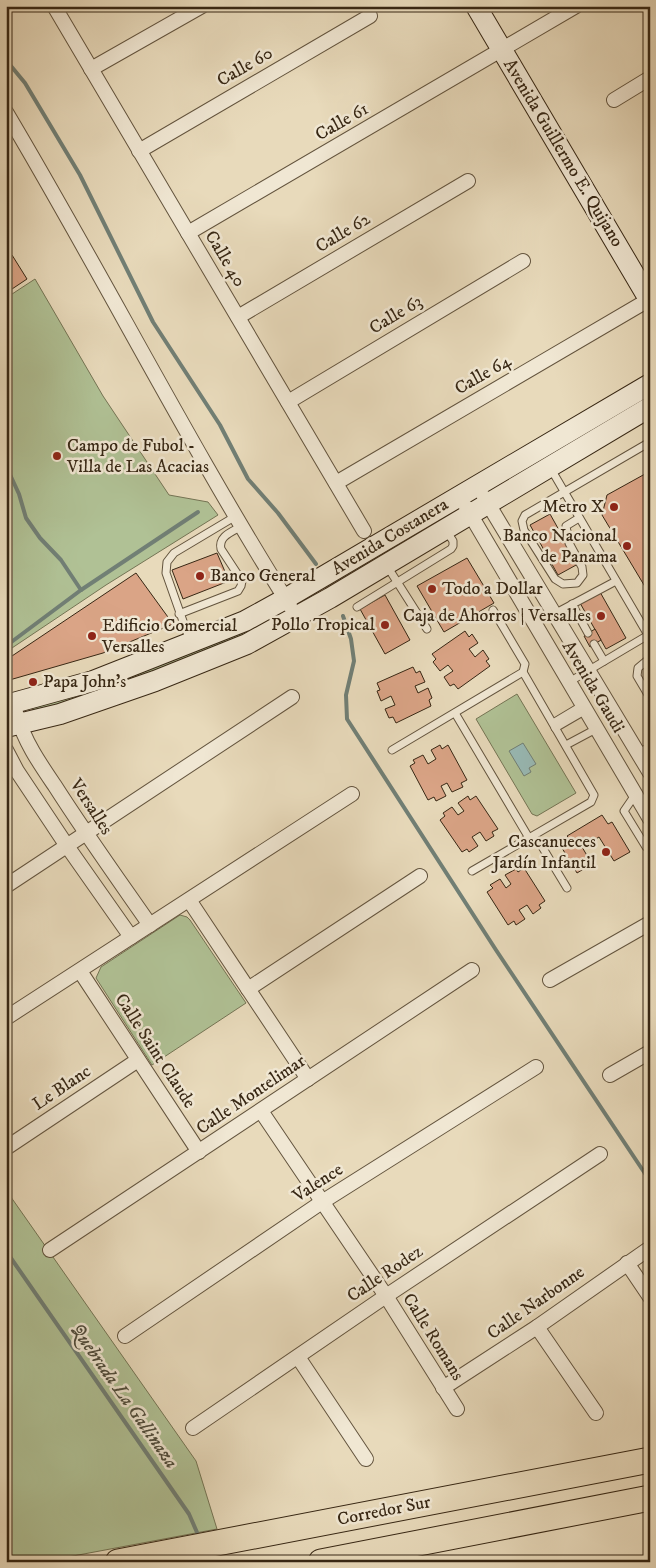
<svg xmlns="http://www.w3.org/2000/svg" width="656" height="1568" viewBox="0 0 656 1568" font-family="'IM FELL DW Pica',serif">
	<rect width="100%" height="100%" fill="#e8dabb"/>
	<filter id="stains"><feTurbulence type="fractalNoise" baseFrequency=".004" numOctaves="4"/><feColorMatrix values="0 0 0 0 .2 0 0 0 0 .09 0 0 0 0 .02 0 0 0 .5 -.17"/></filter>
	<radialGradient id="worn" r=".72"><stop offset=".6" stop-color="#630" stop-opacity="0"/><stop offset="1" stop-color="#630" stop-opacity=".3"/></radialGradient>
	<!-- green -->
	<g fill="#b0c195" stroke="#747454">
		<path d="M35,279L103,396L169,495L208,502L218,515L106,585L6,652V298Z"/>
		<path d="M252,626L254,629L253,632L118,686L33,712L32,709L34,706Z"/>
		<path d="M517,694L576,793L537,816L532,814L476,719Z"/>
		<path d="M180,915L187,917L190,920L246,1003L152,1065L96,978L101,967Z"/>
		<path d="M6,1190L196,1461L217,1529L41,1562H6Z"/>
	</g>
	<!-- water -->
	<path fill="#98bab6" stroke="#717f75" d="M523,743L536,764L529,768L531,772L524,776L509,751Z"/>
	<g fill="none" stroke-linecap="round" stroke-linejoin="round">
		<!-- stream -->
		<g stroke="#717f75" stroke-width="4">
			<path d="M6,60L25,83L80,175L153,322L220,425L248,479L278,513L316,564"/>
			<path d="M6,466L19,494L26,518L40,538L61,560L81,590"/>
			<path d="M343,616L351,639L354,661L346,695L347,719L496,950L650,1181"/>
			<path d="M6,646L81,590L198,512"/>
			<path d="M6,1251L189,1514L199,1537"/>
			<path d="M208,1555L211,1562"/>
		</g>
	</g>
	<!-- building -->
	<g fill="#daa486" stroke="#372714">
		<path d="M12,255L27,279L6,293V258Z"/>
		<path d="M645,474L648,480L650,479V595L602,515L607,495Z"/>
		<path d="M550,514L578,564L558,575L530,525Z"/>
		<path d="M217,553L229,581L183,599L172,570Z"/>
		<path d="M467,558L494,603L444,632L417,586Z"/>
		<path d="M136,573L173,624L103,653L6,681V660Z"/>
		<path d="M600,592L626,638L606,649L580,603Z"/>
		<path d="M385,595L410,640L385,654L360,609Z"/>
		<path d="M595,629L601,640L590,647L584,636Z"/>
		<path d="M465,631L469,637L472,634L478,643L469,649L475,657L483,650L489,659L486,661L490,666L458,689L454,684L450,686L444,677L453,671L448,665L440,671L433,662L436,659L432,654Z"/>
		<path d="M413,667L416,673L420,671L425,682L415,686L418,693L428,688L432,698L429,700L431,706L396,723L393,717L389,718L385,709L395,705L391,696L381,701L377,691L380,690L377,683Z"/>
		<path d="M440,745L442,749L448,745L467,780L461,783L463,787L452,792L447,783L441,786L446,796L436,801L434,797L428,800L410,766L415,763L413,760L423,755L428,764L436,759L431,750Z"/>
		<path d="M468,796L470,800L476,796L498,829L492,832L494,836L486,841L480,832L472,837L478,846L469,852L467,849L462,852L440,820L445,816L443,813L452,807L458,815L464,811L458,803Z"/>
		<path d="M602,815L608,824L612,822L630,852L614,861L599,837L582,847L592,864L577,873L559,843L568,837L567,836Z"/>
		<path d="M524,868L545,901L539,905L541,908L533,914L527,905L519,910L525,919L516,925L514,921L508,925L487,892L493,888L490,885L500,879L506,888L511,884L505,875L516,869L518,872Z"/>
	</g>
	<g fill="none" stroke-linecap="round" stroke-linejoin="round">
		<!-- lane casing -->
		<g stroke="#63543e" stroke-width="9">
			<g id="lane">
				<path d="M551,469L648,635"/>
				<path d="M579,518L566,526L569,543L582,567L583,575L577,583L563,584L555,579L524,530L522,521L525,515L650,442"/>
				<path d="M387,566L427,629"/>
				<path d="M572,604L588,633"/>
				<path d="M357,607L451,549L453,546V541L447,532"/>
				<path d="M179,614L238,591L241,586L242,581L221,549C218,536 232,532 242,526"/>
				<path d="M554,614L616,581"/>
				<path d="M190,641L166,573L167,562L174,553L236,516"/>
				<path d="M594,644L604,661"/>
				<path d="M650,658L638,668L637,676L650,698"/>
				<path d="M569,682L650,634"/>
				<path d="M455,713L529,838L541,845L567,888"/>
				<path d="M553,723L583,705"/>
				<path d="M555,728L586,710"/>
				<path d="M566,745L596,729"/>
				<path d="M392,750L523,672"/>
				<path d="M638,753L650,747"/>
				<path d="M635,795L624,811L646,847L650,845"/>
				<path d="M472,871L591,802L594,795L523,672L525,664L493,610"/>
			</g>
		</g>
		<!-- street casing -->
		<g stroke="#63543e" stroke-width="16">
			<g id="street">
				<path d="M54,6L364,531"/>
				<path d="M91,69L202,6"/>
				<path d="M614,100L650,78"/>
				<path d="M6,112C103,275 189,445 290,606"/>
				<path d="M139,151L370,16"/>
				<path d="M188,233L576,6"/>
				<path d="M238,317L468,181"/>
				<path d="M288,402L523,261"/>
				<path d="M336,483L650,299"/>
				<path d="M484,497L650,773"/>
				<path d="M466,507L650,819"/>
				<path d="M17,715C24,741 40,764 55,786C85,833 118,879 150,925"/>
				<path d="M6,750L17,771L67,846L131,937"/>
				<path d="M6,886L292,697"/>
				<path d="M189,900L308,1079"/>
				<path d="M80,971L199,1152"/>
				<path d="M550,980L650,923"/>
				<path d="M248,989L420,876"/>
				<path d="M6,1018L352,794"/>
				<path d="M610,1075L650,1052"/>
				<path d="M261,1111L386,1296L457,1409"/>
				<path d="M6,1148L138,1060"/>
				<path d="M50,1250L472,970"/>
				<path d="M627,1263L650,1297"/>
				<path d="M537,1327L596,1413"/>
				<path d="M125,1336L322,1202L536,1067"/>
				<path d="M298,1357L366,1459"/>
				<path d="M443,1388L537,1327L650,1248"/>
				<path d="M193,1428L386,1296L600,1154"/>
			</g>
		</g>
		<!-- secondary casing -->
		<g stroke="#372714" stroke-width="22">
			<g id="secondary">
				<path d="M476,6L650,301"/>
				<path d="M6,705L93,681L245,621L285,599L650,384"/>
				<path d="M6,727L60,714L155,681L247,644L330,598L650,407"/>
			</g>
		</g>
		<!-- highway casing -->
		<g stroke="#372714" stroke-width="27">
			<g id="highway">
				<path d="M118,1562L650,1460"/>
				<path d="M321,1562L650,1498"/>
			</g>
		</g>
		<!-- lane -->
		<use href="#lane" stroke="#f0e7d3" stroke-width="7"/>
		<!-- street -->
		<use href="#street" stroke="#f0e7d3" stroke-width="14"/>
		<!-- secondary -->
		<use href="#secondary" stroke="#f0e7d3" stroke-width="20"/>
		<!-- highway -->
		<use href="#highway" stroke="#e8dabb" stroke-width="25"/>
	</g>
	<!-- markers -->
	<g fill="#8f2418" stroke="#f0e7d3" stroke-width="2">
		<circle cx="57" cy="456" r="5"/>
		<circle cx="614" cy="507" r="5"/>
		<circle cx="627" cy="546" r="5"/>
		<circle cx="200" cy="576" r="5"/>
		<circle cx="432" cy="589" r="5"/>
		<circle cx="601" cy="616" r="5"/>
		<circle cx="385" cy="625" r="5"/>
		<circle cx="92" cy="636" r="5"/>
		<circle cx="33" cy="682" r="5"/>
		<circle cx="606" cy="852" r="5"/>
	</g>
	<g text-anchor="middle" dominant-baseline="central" stroke-width="5" stroke-linejoin="round" paint-order="stroke">
		<!-- street labels -->
		<g font-size="18" fill="#372714" stroke="#f0e7d3">
			<text transform="translate(245 67) rotate(-30)">Calle 60</text>
			<text transform="translate(342 122) rotate(-30)">Calle 61</text>
			<text transform="translate(563 153) rotate(59)">Avenida Guillermo E. Quijano</text>
			<text transform="translate(343 233) rotate(-31)">Calle 62</text>
			<text transform="translate(225 259) rotate(59)">Calle 40</text>
			<text transform="translate(396 315) rotate(-31)">Calle 63</text>
			<text transform="translate(483 375) rotate(-30)">Calle 64</text>
			<text transform="translate(390 537) rotate(-31)">Avenida Costanera</text>
			<text transform="translate(593 687) rotate(59)">Avenida Gaudi</text>
			<text transform="translate(91 807) rotate(57)">Versalles</text>
			<text transform="translate(155 1051) rotate(57)">Calle Saint Claude</text>
			<text transform="translate(62 1088) rotate(-34)">Le Blanc</text>
			<text transform="translate(251 1095) rotate(-34)">Calle Montelimar</text>
			<text transform="translate(318 1183) rotate(-33)">Valence</text>
			<text transform="translate(385 1274) rotate(-34)">Calle Rodez</text>
			<text transform="translate(536 1303) rotate(-35)">Calle Narbonne</text>
			<text transform="translate(433 1337) rotate(58)">Calle Romans</text>
			<text transform="translate(384 1511) rotate(-11)">Corredor Sur</text>
		</g>
		<!-- poi labels -->
		<g font-size="18" fill="#372714" stroke="#f0e7d3" text-anchor="start">
			<text x="67" y="446">Campo de Fubol -<tspan x="67" dy="21">Villa de Las Acacias</tspan></text>
			<text x="604" y="507" text-anchor="end">Metro X</text>
			<text x="617" y="536" text-anchor="end">Banco Nacional<tspan x="617" dy="21">de Panama</tspan></text>
			<text x="210" y="576">Banco General</text>
			<text x="442" y="589">Todo a Dollar</text>
			<text x="591" y="616" text-anchor="end">Caja de Ahorros | Versalles</text>
			<text x="375" y="625" text-anchor="end">Pollo Tropical</text>
			<text x="102" y="626">Edificio Comercial<tspan x="102" dy="21">Versalles</tspan></text>
			<text x="43" y="682">Papa John's</text>
			<text x="596" y="842" text-anchor="end">Cascanueces<tspan x="596" dy="21">Jardín Infantil</tspan></text>
		</g>
		<!-- water labels -->
		<g font-size="19" font-style="italic" fill="#4f4c3c" stroke="#f0e7d3">
			<text transform="translate(124 1396) rotate(55)">Quebrada La Gallinaza</text>
		</g>
	</g>
	<!-- margin -->
	<rect width="656" height="1568" fill="none" stroke="#e8dabb" stroke-width="25"/>
	<rect x="8" y="8" width="641" height="1553" fill="none" stroke="#372714" stroke-width="2.5"/>
	<rect x="12" y="12" width="631" height="1543" fill="none" stroke="#372714"/>
	<rect width="100%" height="100%" filter="url(#stains)"/>
	<rect width="100%" height="100%" fill="url(#worn)"/>
</svg>
